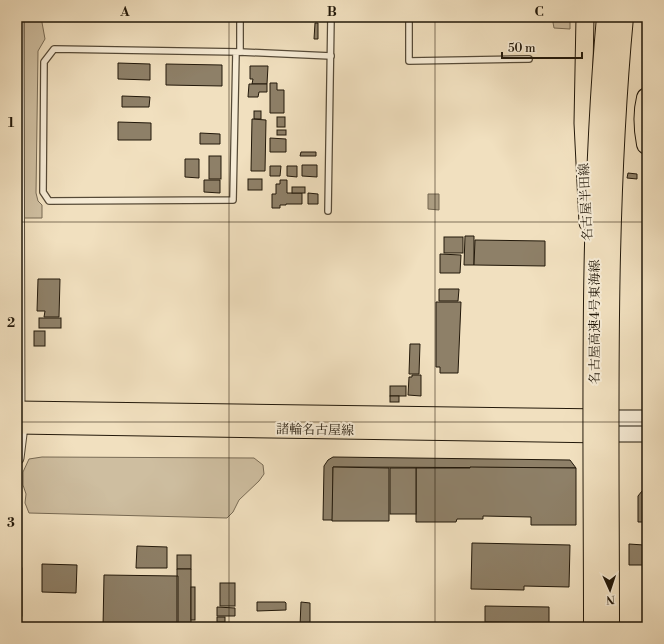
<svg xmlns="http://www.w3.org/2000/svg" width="664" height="644" viewBox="0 0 664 644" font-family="'Libre Bodoni','Noto Serif JP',serif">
	<rect width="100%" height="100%" fill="#f1e0bf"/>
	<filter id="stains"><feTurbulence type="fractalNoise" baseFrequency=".005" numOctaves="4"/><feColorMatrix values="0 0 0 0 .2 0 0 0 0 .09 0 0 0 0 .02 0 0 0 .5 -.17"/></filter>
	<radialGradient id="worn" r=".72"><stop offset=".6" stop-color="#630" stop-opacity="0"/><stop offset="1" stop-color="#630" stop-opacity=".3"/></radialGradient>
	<!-- green -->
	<g fill="#cebea0" stroke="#786b55">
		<path d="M24,17H41L45,39L38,51L36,193L38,201L42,205V218H22Z"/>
		<path d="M552,17H570V29L554,28Z"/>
		<path d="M42,457L254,458L263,465L264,474L259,481L239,500L233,512L227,518L29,513L25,503L26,494L23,485V472L29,459Z"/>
	</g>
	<!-- water -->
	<g fill="#ab9c81" stroke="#746751">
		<path d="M428,194H439V210L428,209Z"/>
		<rect x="17" y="568" width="5" height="48"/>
	</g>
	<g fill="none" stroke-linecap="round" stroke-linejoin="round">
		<!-- shore -->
		<path stroke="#665a46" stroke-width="1" d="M17,572L18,574L17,611"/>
	</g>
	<!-- building -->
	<g fill="#8e8068" stroke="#22180a">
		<rect x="264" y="17" width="37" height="4"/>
		<path d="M315,23H318V39H314Z"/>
		<path d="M118,63L150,64V80L118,79Z"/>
		<path d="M166,64L222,65V86L166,85Z"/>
		<path d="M250,66H268L267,84H252L253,79H250Z"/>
		<path d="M270,83H277V90H284V113H270Z"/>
		<path d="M249,84H267V92H259L258,97H248Z"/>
		<path d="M122,96L150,97L149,107H122Z"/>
		<rect x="254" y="111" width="7" height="8"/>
		<rect x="277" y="117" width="8" height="10"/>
		<path d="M252,119L266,120L265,171H251Z"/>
		<path d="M118,122L151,123V140H118Z"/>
		<rect x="277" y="130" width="9" height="5"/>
		<path d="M200,133L220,134V144H200Z"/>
		<path d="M270,138L286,139V152H270Z"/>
		<path d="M301,152H316V156H300Z"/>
		<rect x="209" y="156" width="12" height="23"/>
		<path d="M185,159H199V178L185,177Z"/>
		<path d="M302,165H317V177L302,176Z"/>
		<path d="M270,166H281L280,176H270Z"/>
		<path d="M287,166H297V177L287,176Z"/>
		<path d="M628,173L637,174V179L627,178Z"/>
		<rect x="248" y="179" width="14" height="11"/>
		<path d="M204,180H220V193L204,192Z"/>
		<path d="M280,180H287V193H302V204H286V205H280V208H272V194H276V184H280Z"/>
		<rect x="292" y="187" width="13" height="6"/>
		<path d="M308,193L318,194V204H308Z"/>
		<path d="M465,236H474V265H464Z"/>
		<rect x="444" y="237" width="19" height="16"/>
		<path d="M475,240L545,241V266L474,265Z"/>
		<path d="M440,254L461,255L460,273H440Z"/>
		<path d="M38,279H60L59,317H44L45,311H37Z"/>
		<path d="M439,289H459L458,301H439Z"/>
		<path d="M436,302H461L458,373H440V367H436Z"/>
		<rect x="39" y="318" width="22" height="10"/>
		<rect x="34" y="331" width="11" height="15"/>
		<path d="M410,344H420L419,374H409Z"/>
		<path d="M412,375H421V396L408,395L409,377H412Z"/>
		<rect x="390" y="386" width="16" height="10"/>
		<rect x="390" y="396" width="9" height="6"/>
		<path d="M333,457L570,460L576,468L333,467V520H323L324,466L328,460Z"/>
		<path d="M333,467L389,468V521H332Z"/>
		<path d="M470,467L576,468V525H531V517L483,516V519H457L456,522H416V468H470Z"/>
		<rect x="390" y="468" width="26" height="46"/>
		<path d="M642,491H647V522H638V496Z"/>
		<path d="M472,543L570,545L569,587L524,586V590L471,589Z"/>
		<path d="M629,544L644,545V548H647V565H629Z"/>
		<path d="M137,546L167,547V568H136Z"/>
		<rect x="177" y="555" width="14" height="14"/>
		<path d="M42,564L77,565L76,593L42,592Z"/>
		<path d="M177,569H191V627H178V576H177Z"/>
		<path d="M104,575L177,576V627H103Z"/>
		<rect x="220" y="583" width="15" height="23"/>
		<rect x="191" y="587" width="4" height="33"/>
		<path d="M257,602H285L286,603V610L257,611Z"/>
		<path d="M301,602L310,603V626H300Z"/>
		<path d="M485,606L549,607V623L485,622Z"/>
		<path d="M217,607L235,608V616H217Z"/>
		<rect x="217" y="617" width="8" height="5"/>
		<path d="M232,623L247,624V627H232Z"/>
	</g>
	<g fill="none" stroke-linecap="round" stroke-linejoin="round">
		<!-- service casing -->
		<g stroke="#564a37" stroke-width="8">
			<g id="service">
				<path d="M409,17V61L529,59"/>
				<path d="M236,52L233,200L49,201L43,192L44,62L54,49L240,52L331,56"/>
				<path d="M240,52V17"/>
				<path d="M328,211L331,17"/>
			</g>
		</g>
		<!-- minor casing -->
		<g stroke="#564a37" stroke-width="13">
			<path id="minor" d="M18,17L19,410"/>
		</g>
		<!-- tertiary casing -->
		<g stroke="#564a37" stroke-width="15">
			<path id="tertiary" d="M17,458L21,426L20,416"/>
		</g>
		<!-- secondary casing -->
		<g stroke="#22180a" stroke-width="17">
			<g id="secondary">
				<path d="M613,418H647"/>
				<path d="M613,434H647"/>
			</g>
		</g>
		<!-- primary casing -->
		<g stroke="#22180a" stroke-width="19">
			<g id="primary">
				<path d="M585,17L583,123L588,223"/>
				<path d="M17,410L607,418"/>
				<path d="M17,425L605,434"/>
			</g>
		</g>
		<!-- motorway casing -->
		<g stroke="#22180a" stroke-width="22">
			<path id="motorway" d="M647,98C643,114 644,129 647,144"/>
		</g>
		<!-- service -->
		<use href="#service" stroke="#f6ebd5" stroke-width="5.5"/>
		<!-- minor -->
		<use href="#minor" stroke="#f6ebd5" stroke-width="11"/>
		<!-- tertiary -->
		<use href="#tertiary" stroke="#f6ebd5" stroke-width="13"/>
		<!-- secondary -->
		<use href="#secondary" stroke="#f6ebd5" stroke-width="15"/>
		<!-- primary -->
		<use href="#primary" stroke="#f1e0bf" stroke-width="17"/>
		<!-- motorway -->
		<use href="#motorway" stroke="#f1e0bf" stroke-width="20"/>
		<!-- motorway-bridge casing -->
		<g stroke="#22180a" stroke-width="22" stroke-linecap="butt">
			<g id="motorway-bridge">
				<path d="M594,627C594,424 589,220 607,17"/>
				<path d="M609,627C609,424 604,220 623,17"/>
			</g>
		</g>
		<!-- motorway-bridge -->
		<use href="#motorway-bridge" stroke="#f1e0bf" stroke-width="20"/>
	</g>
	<!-- grid -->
	<path fill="none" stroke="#22180a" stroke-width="1" stroke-opacity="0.55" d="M229,17V627M435,17V627M17,222H647M17,422H647"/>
	<g text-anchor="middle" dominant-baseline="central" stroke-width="4" stroke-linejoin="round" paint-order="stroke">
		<!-- street labels -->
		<g font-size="13" fill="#22180a" stroke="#f6ebd5">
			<text transform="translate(586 202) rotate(-93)">名古屋半田線</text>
			<text transform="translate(595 322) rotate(-90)">名古屋高速4号東海線</text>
			<text transform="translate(315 430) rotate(1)">諸輪名古屋線</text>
		</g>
	</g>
	<!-- margin -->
	<rect width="664" height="644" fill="none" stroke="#f1e0bf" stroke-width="44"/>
	<!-- north arrow -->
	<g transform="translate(610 590) rotate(177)" stroke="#f6ebd5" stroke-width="3" paint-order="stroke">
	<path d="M0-3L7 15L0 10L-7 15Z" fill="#22180a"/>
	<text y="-6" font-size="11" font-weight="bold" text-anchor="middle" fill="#22180a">N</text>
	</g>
	<!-- scale -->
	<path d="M502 52v6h80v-6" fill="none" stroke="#22180a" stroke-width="2"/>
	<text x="508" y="52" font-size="12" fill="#22180a" stroke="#f6ebd5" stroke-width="3" paint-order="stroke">50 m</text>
	<rect x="22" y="22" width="620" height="600" fill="none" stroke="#22180a" stroke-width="1.5"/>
	<g font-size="13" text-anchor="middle" font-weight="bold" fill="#22180a">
		<text x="125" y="16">A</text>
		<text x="332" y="16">B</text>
		<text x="539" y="16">C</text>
		<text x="11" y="127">1</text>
		<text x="11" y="327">2</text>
		<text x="11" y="527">3</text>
	</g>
	<rect width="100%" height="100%" filter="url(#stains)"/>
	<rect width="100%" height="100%" fill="url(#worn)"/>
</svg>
